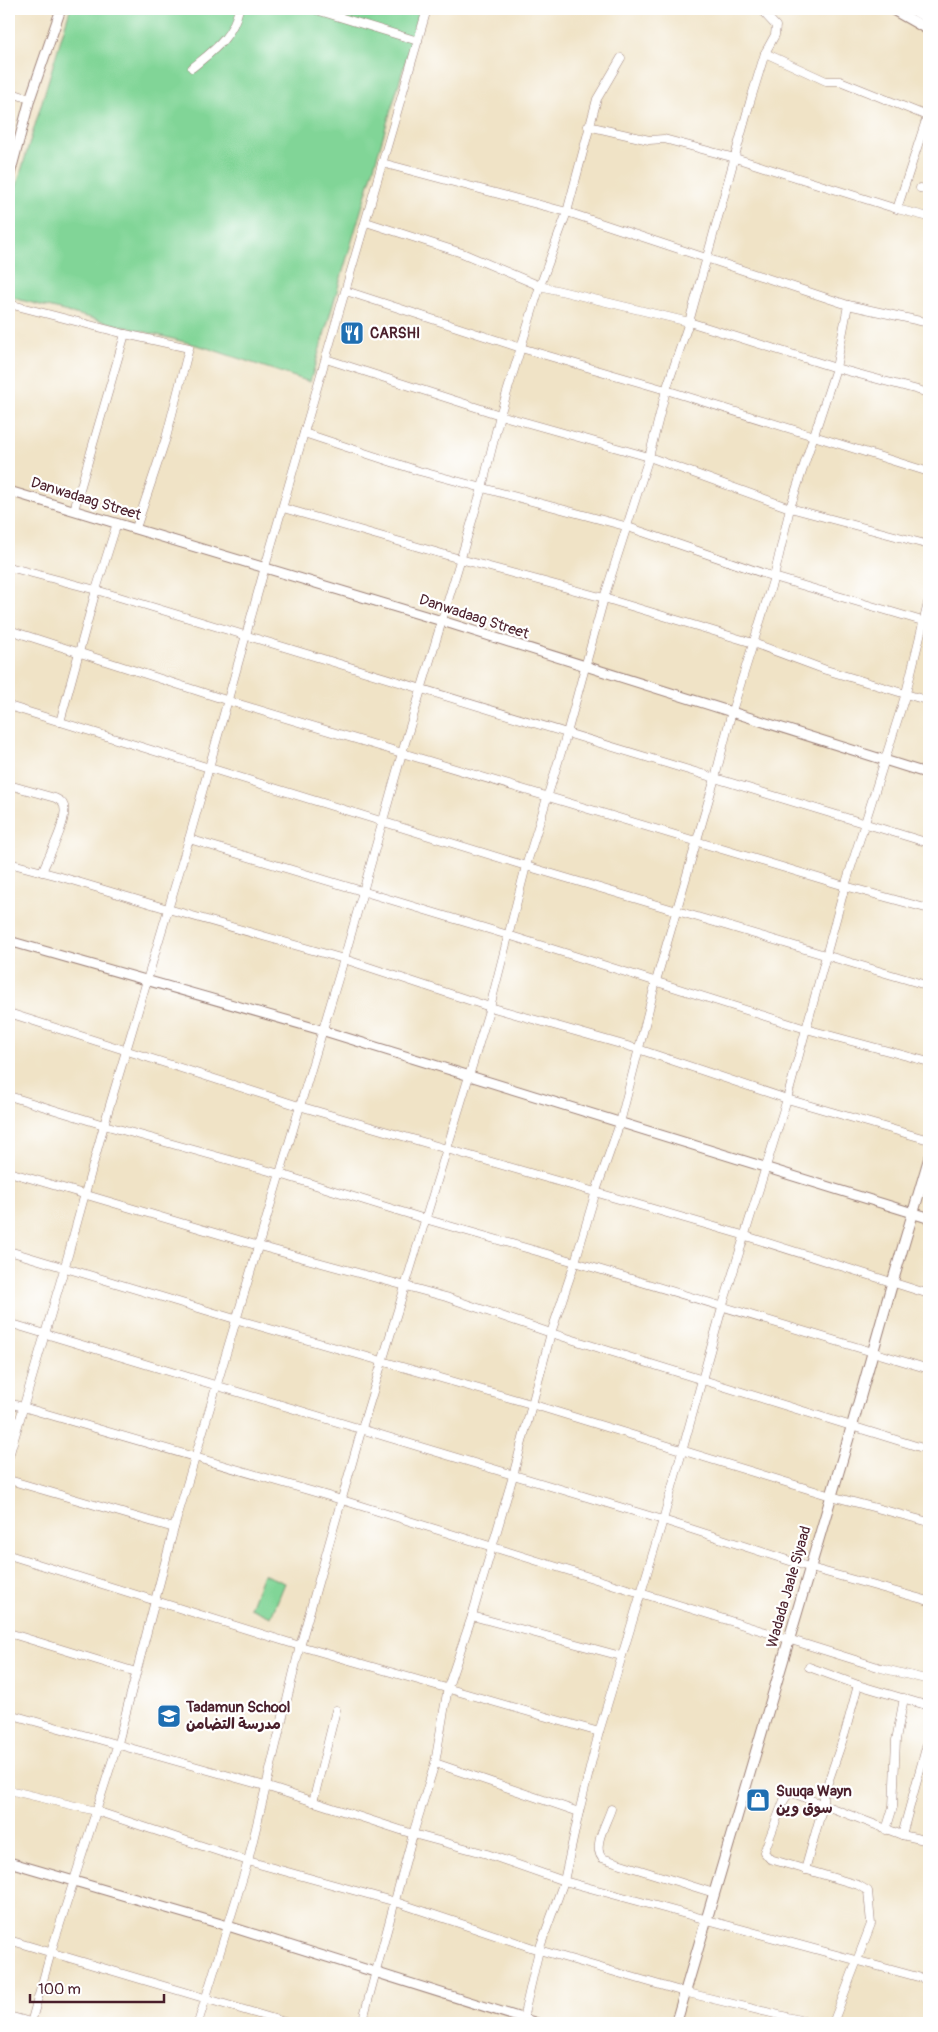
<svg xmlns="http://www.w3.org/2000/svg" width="938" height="2032" viewBox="0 0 938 2032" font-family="Pangolin,'Playpen Sans Arabic',sans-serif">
	<rect width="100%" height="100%" fill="#fff"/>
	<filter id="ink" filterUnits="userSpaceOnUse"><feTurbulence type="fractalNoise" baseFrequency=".02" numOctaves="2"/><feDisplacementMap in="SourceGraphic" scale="10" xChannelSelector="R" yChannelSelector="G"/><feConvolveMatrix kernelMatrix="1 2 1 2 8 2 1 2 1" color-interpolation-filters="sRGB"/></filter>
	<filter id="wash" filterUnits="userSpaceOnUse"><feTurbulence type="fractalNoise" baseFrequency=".0096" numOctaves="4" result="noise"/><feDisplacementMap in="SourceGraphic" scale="20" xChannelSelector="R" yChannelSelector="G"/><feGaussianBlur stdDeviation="1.12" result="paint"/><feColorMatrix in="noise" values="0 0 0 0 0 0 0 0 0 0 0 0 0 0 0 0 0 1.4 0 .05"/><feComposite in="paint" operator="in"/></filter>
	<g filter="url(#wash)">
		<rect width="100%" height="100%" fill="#f0e3c6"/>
		<!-- green -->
		<g fill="#81d597" stroke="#667a61">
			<path d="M70,9H421L310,382L204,347L9,297V211Z"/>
			<path d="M263,1574L285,1583L271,1617L250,1608Z"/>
		</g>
	</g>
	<g filter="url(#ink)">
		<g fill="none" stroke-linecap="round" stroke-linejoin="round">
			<!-- minor casing -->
			<g stroke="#9d8178" stroke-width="9">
				<g id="minor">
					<path d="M313,9L418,41"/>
					<path d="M765,53L826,81H840L927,116"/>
					<path d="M192,68C214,50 232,38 239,9"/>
					<path d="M9,92L30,99"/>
					<path d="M588,126L649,140L664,139L735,158L897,209L929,217"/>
					<path d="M9,148L16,150"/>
					<path d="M382,163L567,212L848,305L929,323"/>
					<path d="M920,188L929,190"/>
					<path d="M897,209L929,111"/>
					<path d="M366,222L462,253L540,286L689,322L836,368L929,393"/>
					<path d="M346,291L521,348L666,390L929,472"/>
					<path d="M9,304L125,334L189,348L166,438L136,528"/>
					<path d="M326,359L500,415L649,457L790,508L929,545"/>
					<path d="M304,433L419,471L625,526L774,577L929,623"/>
					<path d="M283,508L460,559L604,598L753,643L826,670L929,701"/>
					<path d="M74,510L125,334"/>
					<path d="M9,567L96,590L929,843"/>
					<path d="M9,630L229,701L845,886L929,909"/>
					<path d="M9,706L526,866L929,986"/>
					<path d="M60,722L96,590L117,523"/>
					<path d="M9,785L55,798C59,800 63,802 64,806C68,821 48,857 42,872"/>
					<path d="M189,839L508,935L806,1029L929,1062"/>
					<path d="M9,863L58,876L168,909L344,959L490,1007L638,1049L787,1099L929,1140"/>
					<path d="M9,1013L299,1106L746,1236L929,1294"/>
					<path d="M9,1096L104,1125L280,1174L425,1219L575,1262L929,1369"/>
					<path d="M9,1172L259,1246L446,1297L551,1333L929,1450"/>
					<path d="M9,1251L235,1319L531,1404L831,1496L929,1522"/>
					<path d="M9,1323L663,1520L818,1570L929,1601"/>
					<path d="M9,1403L342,1500L881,1668L929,1680"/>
					<path d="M9,1456L65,1266L104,1125L189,839L265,567L427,9"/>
					<path d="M9,1480L174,1528"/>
					<path d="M9,1555L300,1646L599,1732"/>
					<path d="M472,1616L621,1656"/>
					<path d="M9,1633L136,1672"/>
					<path d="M809,1667L858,1685L929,1706"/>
					<path d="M9,1714L265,1786L413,1834L487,1854L564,1881L929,1980"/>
					<path d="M435,1763L579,1812"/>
					<path d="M9,1790L96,1811L248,1861L396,1902L539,1950L684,1992L812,2023"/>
					<path d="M313,1802L336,1710"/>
					<path d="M611,1809C607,1822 592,1846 602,1858L714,1893"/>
					<path d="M886,1830L893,1807L896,1740L904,1698"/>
					<path d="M902,1835L929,1737"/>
					<path d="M805,1870L823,1806V1797L845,1733L858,1685"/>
					<path d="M9,1940L288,2023"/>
					<path d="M9,2016L34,2023"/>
					<path d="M31,2023L51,1952L118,1743L174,1528L344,959L402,753L482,488L500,415L540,286L567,212L597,99L621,58"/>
					<path d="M198,2023L248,1861L300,1646L362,1428L490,1007L526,866L567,733L604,598L649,457L666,390L689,322L750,102L765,53L775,35L776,26L764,13L765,9"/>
					<path d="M362,2023L413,1834L435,1763L448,1687L472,1616L513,1476L551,1333L575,1262L596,1191L620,1123L656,981L715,778L732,711L774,577L790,508L836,368L848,305"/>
					<path d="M522,2023L539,1950L564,1881L579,1812L599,1732L663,1520L722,1308L787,1099L845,886L906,693L929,599"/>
					<path d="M833,2023L871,1924L868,1891L858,1885L770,1859L764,1852L784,1800L790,1792L902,1835L929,1841"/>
				</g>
			</g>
			<!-- tertiary casing -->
			<g stroke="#9d8178" stroke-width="11">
				<g id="tertiary">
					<path d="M9,178L30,99L61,9"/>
					<path d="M9,491L442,621L929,774"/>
					<path d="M9,941L321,1030L913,1213"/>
					<path d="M9,1862L228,1926L537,2023"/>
				</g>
			</g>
			<!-- secondary casing -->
			<g stroke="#9d8178" stroke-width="12">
				<g id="secondary">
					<path d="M892,9L929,30"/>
					<path d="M912,9L929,19"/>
					<path d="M913,1213L929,1218"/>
					<path d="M676,2023L852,1426L892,1284L929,1159"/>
				</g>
			</g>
			<!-- minor -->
			<use href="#minor" stroke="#fff" stroke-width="8"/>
			<!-- tertiary -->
			<use href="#tertiary" stroke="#fff" stroke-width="9"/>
			<!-- secondary -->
			<use href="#secondary" stroke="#fff" stroke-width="10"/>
		</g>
	</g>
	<!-- icons -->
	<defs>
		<g id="restaurant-square" transform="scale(1.25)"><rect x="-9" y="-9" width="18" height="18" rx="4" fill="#1f6fb2" stroke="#fff"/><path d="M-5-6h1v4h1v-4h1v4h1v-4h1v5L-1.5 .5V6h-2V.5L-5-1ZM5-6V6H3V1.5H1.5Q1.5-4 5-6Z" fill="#fff"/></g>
		<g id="school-square" transform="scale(1.25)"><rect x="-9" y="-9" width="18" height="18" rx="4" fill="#1f6fb2" stroke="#fff"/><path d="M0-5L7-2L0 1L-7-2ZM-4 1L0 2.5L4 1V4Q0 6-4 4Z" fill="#fff"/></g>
		<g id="shop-square" transform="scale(1.25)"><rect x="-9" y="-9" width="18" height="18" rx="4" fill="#1f6fb2" stroke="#fff"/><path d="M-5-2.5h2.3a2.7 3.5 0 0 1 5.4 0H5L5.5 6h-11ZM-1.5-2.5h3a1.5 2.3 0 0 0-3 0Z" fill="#fff"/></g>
	</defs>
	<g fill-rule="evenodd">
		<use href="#restaurant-square" x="352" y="333"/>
		<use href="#school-square" x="169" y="1716"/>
		<use href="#shop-square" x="758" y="1800"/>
	</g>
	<g text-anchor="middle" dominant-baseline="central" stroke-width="4.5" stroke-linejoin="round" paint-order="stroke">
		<!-- poi labels -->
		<g font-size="15" font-weight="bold" fill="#4a1f2b" stroke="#fff" text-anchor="start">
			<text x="370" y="333">CARSHI</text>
			<text x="186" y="1707">Tadamun School<tspan x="186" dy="17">مدرسة التضامن</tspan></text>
			<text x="776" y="1791">Suuqa Wayn<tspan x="776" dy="17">سوق وين</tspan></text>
		</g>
		<!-- street labels -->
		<g font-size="15" fill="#4a1f2b" stroke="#fff">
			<text transform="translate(86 499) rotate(17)">Danwadaag Street</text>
			<text transform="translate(474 617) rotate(18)">Danwadaag Street</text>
			<text transform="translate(789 1587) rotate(-74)">Wadada Jaale Siyaad</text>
		</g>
	</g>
	<!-- margin -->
	<rect width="938" height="2032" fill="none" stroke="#fff" stroke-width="30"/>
	<!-- scale -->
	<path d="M30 1994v8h134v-8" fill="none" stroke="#4a1f2b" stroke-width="2.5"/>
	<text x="38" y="1994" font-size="15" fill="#4a1f2b" stroke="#ffffff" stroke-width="4" paint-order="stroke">100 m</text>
</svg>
